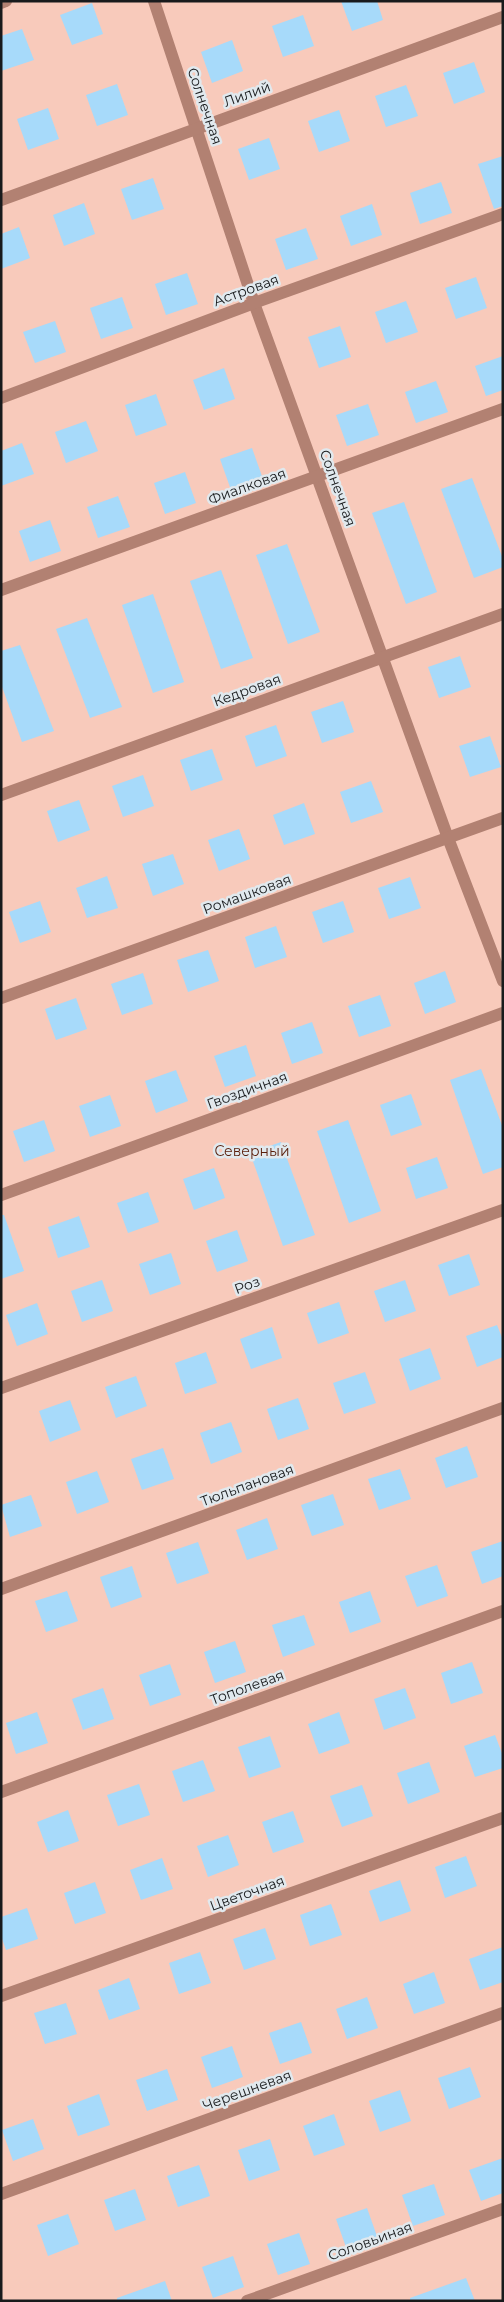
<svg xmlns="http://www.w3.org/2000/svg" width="504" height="2302" viewBox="0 0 504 2302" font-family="Montserrat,sans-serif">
	<rect width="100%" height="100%" fill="#e1e9ee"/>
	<!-- green -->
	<rect fill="#f8cabb" x="1" y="1" width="502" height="2300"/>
	<!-- building -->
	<g fill="#a7dafa">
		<path d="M341,1H377L383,20L352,31Z"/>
		<path d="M92,3L103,34L72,45L60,15Z"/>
		<path d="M303,15L314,46L283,57L272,26Z"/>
		<path d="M22,29L34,60L1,71V36Z"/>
		<path d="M232,40L243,71L212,83L201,52Z"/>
		<path d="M474,62L485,92L454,104L443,73Z"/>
		<path d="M117,84L128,115L97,126L86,95Z"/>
		<path d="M406,85L418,116L386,127L375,96Z"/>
		<path d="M48,108L59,139L28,150L17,119Z"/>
		<path d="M339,110L350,141L319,152L308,121Z"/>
		<path d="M269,138L280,169L249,180L238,149Z"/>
		<path d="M503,156V206L494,209L478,164Z"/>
		<path d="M153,178L164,209L132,220L121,189Z"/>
		<path d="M441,182L452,213L420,224L410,193Z"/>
		<path d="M84,203L95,234L64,246L53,215Z"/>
		<path d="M372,204L382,235L351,246L340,216Z"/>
		<path d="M19,227L30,258L1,269V234Z"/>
		<path d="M306,228L318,259L286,270L275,239Z"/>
		<path d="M187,273L198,304L166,315L155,284Z"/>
		<path d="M476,277L487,308L456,319L445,288Z"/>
		<path d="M122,297L133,328L101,339L90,308Z"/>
		<path d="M406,301L418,332L386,343L375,312Z"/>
		<path d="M55,321L66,352L35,363L23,332Z"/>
		<path d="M340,326L351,357L319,368L308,337Z"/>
		<path d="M503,356V390L486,396L475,366Z"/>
		<path d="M224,368L235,399L204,410L193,380Z"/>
		<path d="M436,381L448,412L416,423L405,392Z"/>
		<path d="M156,394L167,425L136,436L125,405Z"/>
		<path d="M368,404L379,435L347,446L336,415Z"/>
		<path d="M86,421L98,451L66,463L55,432Z"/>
		<path d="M22,443L34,474L1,486V451Z"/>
		<path d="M252,448L263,479L231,490L220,459Z"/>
		<path d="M185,472L196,503L165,514L154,483Z"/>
		<path d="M472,478L503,559V567L474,578L441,489Z"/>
		<path d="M118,496L130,527L98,538L87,507Z"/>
		<path d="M404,502L437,592L406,604L372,513Z"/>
		<path d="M50,520L61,551L30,562L19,531Z"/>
		<path d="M287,544L320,632L288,644L256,555Z"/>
		<path d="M221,570L253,658L221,669L190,581Z"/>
		<path d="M153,594L184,682L153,693L122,605Z"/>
		<path d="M87,618L122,707L90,718L56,629Z"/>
		<path d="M20,645L54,731L22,742L1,684V651Z"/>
		<path d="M460,656L471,687L439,698L428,667Z"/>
		<path d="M343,701L354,732L322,743L311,712Z"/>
		<path d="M276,725L287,756L256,767L245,736Z"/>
		<path d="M490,736L501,767L470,777L459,746Z"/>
		<path d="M212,749L223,780L191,791L180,760Z"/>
		<path d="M143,775L154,806L123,817L112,786Z"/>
		<path d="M371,781L383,812L351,823L340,792Z"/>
		<path d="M79,800L90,830L58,842L47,811Z"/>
		<path d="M304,803L315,834L284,845L273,815Z"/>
		<path d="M239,829L250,859L219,871L208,840Z"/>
		<path d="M173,854L184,884L153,896L142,864Z"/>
		<path d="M107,876L118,908L87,918L76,888Z"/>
		<path d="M410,877L421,908L389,919L378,888Z"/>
		<path d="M40,901L51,932L20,943L9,912Z"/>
		<path d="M343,901L354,932L323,943L312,912Z"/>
		<path d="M276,926L287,957L255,968L245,937Z"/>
		<path d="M208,950L219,981L188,992L177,960Z"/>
		<path d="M445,971L456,1002L425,1014L414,983Z"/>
		<path d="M143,973L153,1004L122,1015L111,984Z"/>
		<path d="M380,995L391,1026L359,1037L348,1006Z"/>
		<path d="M76,998L87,1029L56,1040L45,1009Z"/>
		<path d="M312,1022L323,1053L292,1064L281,1033Z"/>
		<path d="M246,1045L256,1076L225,1087L214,1056Z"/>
		<path d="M481,1069L503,1128V1167L483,1174L450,1080Z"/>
		<path d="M176,1070L188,1101L156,1113L145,1081Z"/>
		<path d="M411,1094L422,1125L391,1136L380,1105Z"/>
		<path d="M110,1095L121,1126L90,1137L79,1106Z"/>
		<path d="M44,1120L55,1151L24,1162L13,1131Z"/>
		<path d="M348,1120L381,1211L349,1223L317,1131Z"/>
		<path d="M281,1142L315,1235L283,1246L250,1153Z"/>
		<path d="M437,1157L448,1188L416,1199L406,1168Z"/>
		<path d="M214,1168L225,1198L194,1210L183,1179Z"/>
		<path d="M148,1192L159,1222L128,1233L117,1203Z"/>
		<path d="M1,1215H4L24,1271L1,1279Z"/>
		<path d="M79,1216L90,1247L58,1258L48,1227Z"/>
		<path d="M237,1230L248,1261L217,1272L206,1241Z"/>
		<path d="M171,1253L181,1284L150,1295L139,1264Z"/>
		<path d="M469,1254L480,1285L449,1296L438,1265Z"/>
		<path d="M102,1280L113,1311L82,1322L71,1291Z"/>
		<path d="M405,1280L416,1311L385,1322L374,1291Z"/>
		<path d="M339,1302L349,1333L318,1344L307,1313Z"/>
		<path d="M37,1303L48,1334L17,1346L6,1315Z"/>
		<path d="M497,1325L503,1340V1357L477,1367L466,1336Z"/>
		<path d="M272,1327L282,1358L251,1369L240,1339Z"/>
		<path d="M430,1348L441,1379L410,1391L399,1359Z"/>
		<path d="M206,1352L217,1383L185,1394L175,1363Z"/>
		<path d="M365,1372L376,1403L344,1414L333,1383Z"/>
		<path d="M136,1376L147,1406L116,1418L105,1387Z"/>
		<path d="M298,1398L309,1429L278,1440L267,1409Z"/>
		<path d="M70,1400L81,1430L50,1442L39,1411Z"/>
		<path d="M231,1422L242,1452L211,1464L200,1433Z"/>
		<path d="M467,1446L478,1477L446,1488L435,1458Z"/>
		<path d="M163,1448L174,1479L142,1490L131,1459Z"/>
		<path d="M400,1469L411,1499L379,1510L368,1479Z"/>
		<path d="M97,1471L109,1502L77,1514L66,1482Z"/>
		<path d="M333,1494L344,1525L312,1536L301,1505Z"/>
		<path d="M31,1495L42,1526L10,1537L1,1505Z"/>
		<path d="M267,1518L278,1549L247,1560L236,1530Z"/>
		<path d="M503,1541V1576L482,1584L471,1552Z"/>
		<path d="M198,1542L209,1573L177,1584L166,1553Z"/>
		<path d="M437,1565L448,1596L417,1607L405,1576Z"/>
		<path d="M132,1566L142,1597L111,1608L100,1577Z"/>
		<path d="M67,1591L78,1621L46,1632L35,1601Z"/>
		<path d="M370,1591L381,1622L350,1633L339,1602Z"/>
		<path d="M304,1615L315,1645L283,1657L272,1625Z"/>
		<path d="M235,1641L246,1672L215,1683L204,1652Z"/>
		<path d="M472,1662L483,1693L451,1704L441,1673Z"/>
		<path d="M170,1664L181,1695L150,1706L139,1675Z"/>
		<path d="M103,1688L114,1719L83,1730L72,1699Z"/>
		<path d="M405,1688L416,1718L384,1730L374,1699Z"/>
		<path d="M37,1712L48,1743L16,1754L6,1723Z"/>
		<path d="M339,1712L350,1743L319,1754L308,1724Z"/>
		<path d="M495,1735L503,1756V1768L475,1777L464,1746Z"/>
		<path d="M270,1736L281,1767L249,1778L238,1747Z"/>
		<path d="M203,1760L215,1791L183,1802L172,1771Z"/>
		<path d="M429,1762L440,1792L408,1804L397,1773Z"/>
		<path d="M139,1784L150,1815L118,1826L107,1795Z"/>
		<path d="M362,1785L373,1816L342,1827L330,1796Z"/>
		<path d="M68,1810L79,1841L48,1852L37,1822Z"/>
		<path d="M293,1811L304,1842L273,1853L262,1822Z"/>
		<path d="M228,1835L239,1865L208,1877L197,1846Z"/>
		<path d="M466,1856L477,1886L445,1898L435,1867Z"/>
		<path d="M162,1858L173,1889L141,1900L130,1870Z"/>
		<path d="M400,1880L411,1911L380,1922L369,1891Z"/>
		<path d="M95,1882L106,1913L75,1924L64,1893Z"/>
		<path d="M331,1904L342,1935L310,1946L300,1915Z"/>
		<path d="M27,1908L38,1939L6,1950L1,1936V1917Z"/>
		<path d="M265,1928L276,1959L244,1970L233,1939Z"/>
		<path d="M503,1947V1982L480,1990L469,1959Z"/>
		<path d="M200,1952L211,1983L179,1994L169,1963Z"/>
		<path d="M434,1972L445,2003L414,2014L403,1984Z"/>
		<path d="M129,1978L140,2009L109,2020L98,1990Z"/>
		<path d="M367,1997L378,2028L347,2039L336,2009Z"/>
		<path d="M66,2003L77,2034L45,2044L34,2013Z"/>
		<path d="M301,2022L312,2053L280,2064L269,2033Z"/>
		<path d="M232,2046L243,2077L212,2088L201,2057Z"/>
		<path d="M470,2067L481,2097L449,2109L438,2078Z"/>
		<path d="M167,2069L178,2100L147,2111L136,2080Z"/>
		<path d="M400,2090L411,2121L380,2132L369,2101Z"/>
		<path d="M99,2094L110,2125L78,2136L67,2106Z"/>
		<path d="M334,2114L345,2145L314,2156L303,2126Z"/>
		<path d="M33,2119L44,2149L13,2161L2,2130Z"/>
		<path d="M270,2139L280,2170L249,2181L238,2150Z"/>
		<path d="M503,2158V2193L481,2201L469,2170Z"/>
		<path d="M199,2165L210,2196L178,2207L167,2176Z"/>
		<path d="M434,2184L445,2215L413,2226L402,2195Z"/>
		<path d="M135,2189L146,2220L115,2231L104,2200Z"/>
		<path d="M367,2208L378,2239L347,2250L336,2219Z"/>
		<path d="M68,2214L79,2244L48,2256L37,2225Z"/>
		<path d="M299,2233L310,2264L278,2275L267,2244Z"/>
		<path d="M233,2256L244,2287L213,2298L202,2267Z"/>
		<path d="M466,2278L475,2301H410V2298Z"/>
		<path d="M165,2281L172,2301H117V2298Z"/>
	</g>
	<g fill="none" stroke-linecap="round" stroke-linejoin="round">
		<!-- minor -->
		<g stroke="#b28172" stroke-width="12">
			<path d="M154,1L254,303L448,838L503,981"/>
			<path d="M1,3L6,1"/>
			<path d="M1,200L503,17"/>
			<path d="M1,398L254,303L503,214"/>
			<path d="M1,590L503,409"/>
			<path d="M1,795L503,614"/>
			<path d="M1,998L503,818"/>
			<path d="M1,1195L503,1013"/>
			<path d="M1,1388L503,1210"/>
			<path d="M1,1589L503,1408"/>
			<path d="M1,1792L503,1611"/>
			<path d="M1,1996L503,1818"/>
			<path d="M1,2194L503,2013"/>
			<path d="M247,2301L503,2209"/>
		</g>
	</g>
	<g text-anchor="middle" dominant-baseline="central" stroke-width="5" stroke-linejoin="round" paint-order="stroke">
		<!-- street labels -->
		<g font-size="14" fill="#181a1c" stroke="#e1e9ee">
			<text transform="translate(247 94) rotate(-20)">Лилий</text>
			<text transform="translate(205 106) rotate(71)">Солнечная</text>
			<text transform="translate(246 290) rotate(-20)">Астровая</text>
			<text transform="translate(247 486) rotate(-20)">Фиалковая</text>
			<text transform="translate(338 488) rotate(70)">Солнечная</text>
			<text transform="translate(247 690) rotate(-20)">Кедровая</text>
			<text transform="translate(247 894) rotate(-20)">Ромашковая</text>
			<text transform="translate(247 1090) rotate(-20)">Гвоздичная</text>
			<text transform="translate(247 1285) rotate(-20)">Роз</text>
			<text transform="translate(247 1485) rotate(-20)">Тюльпановая</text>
			<text transform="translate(247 1687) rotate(-20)">Тополевая</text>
			<text transform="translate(247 1893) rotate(-20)">Цветочная</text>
			<text transform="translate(247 2090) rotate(-20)">Черешневая</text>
			<text transform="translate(370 2241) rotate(-20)">Соловьиная</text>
		</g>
		<!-- park labels -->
		<g font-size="14" fill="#5a1e0a" stroke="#e1e9ee">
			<text x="252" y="1151">Северный</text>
		</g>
	</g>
	<!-- border -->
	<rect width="504" height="2302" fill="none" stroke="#181a1c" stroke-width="5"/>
</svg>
